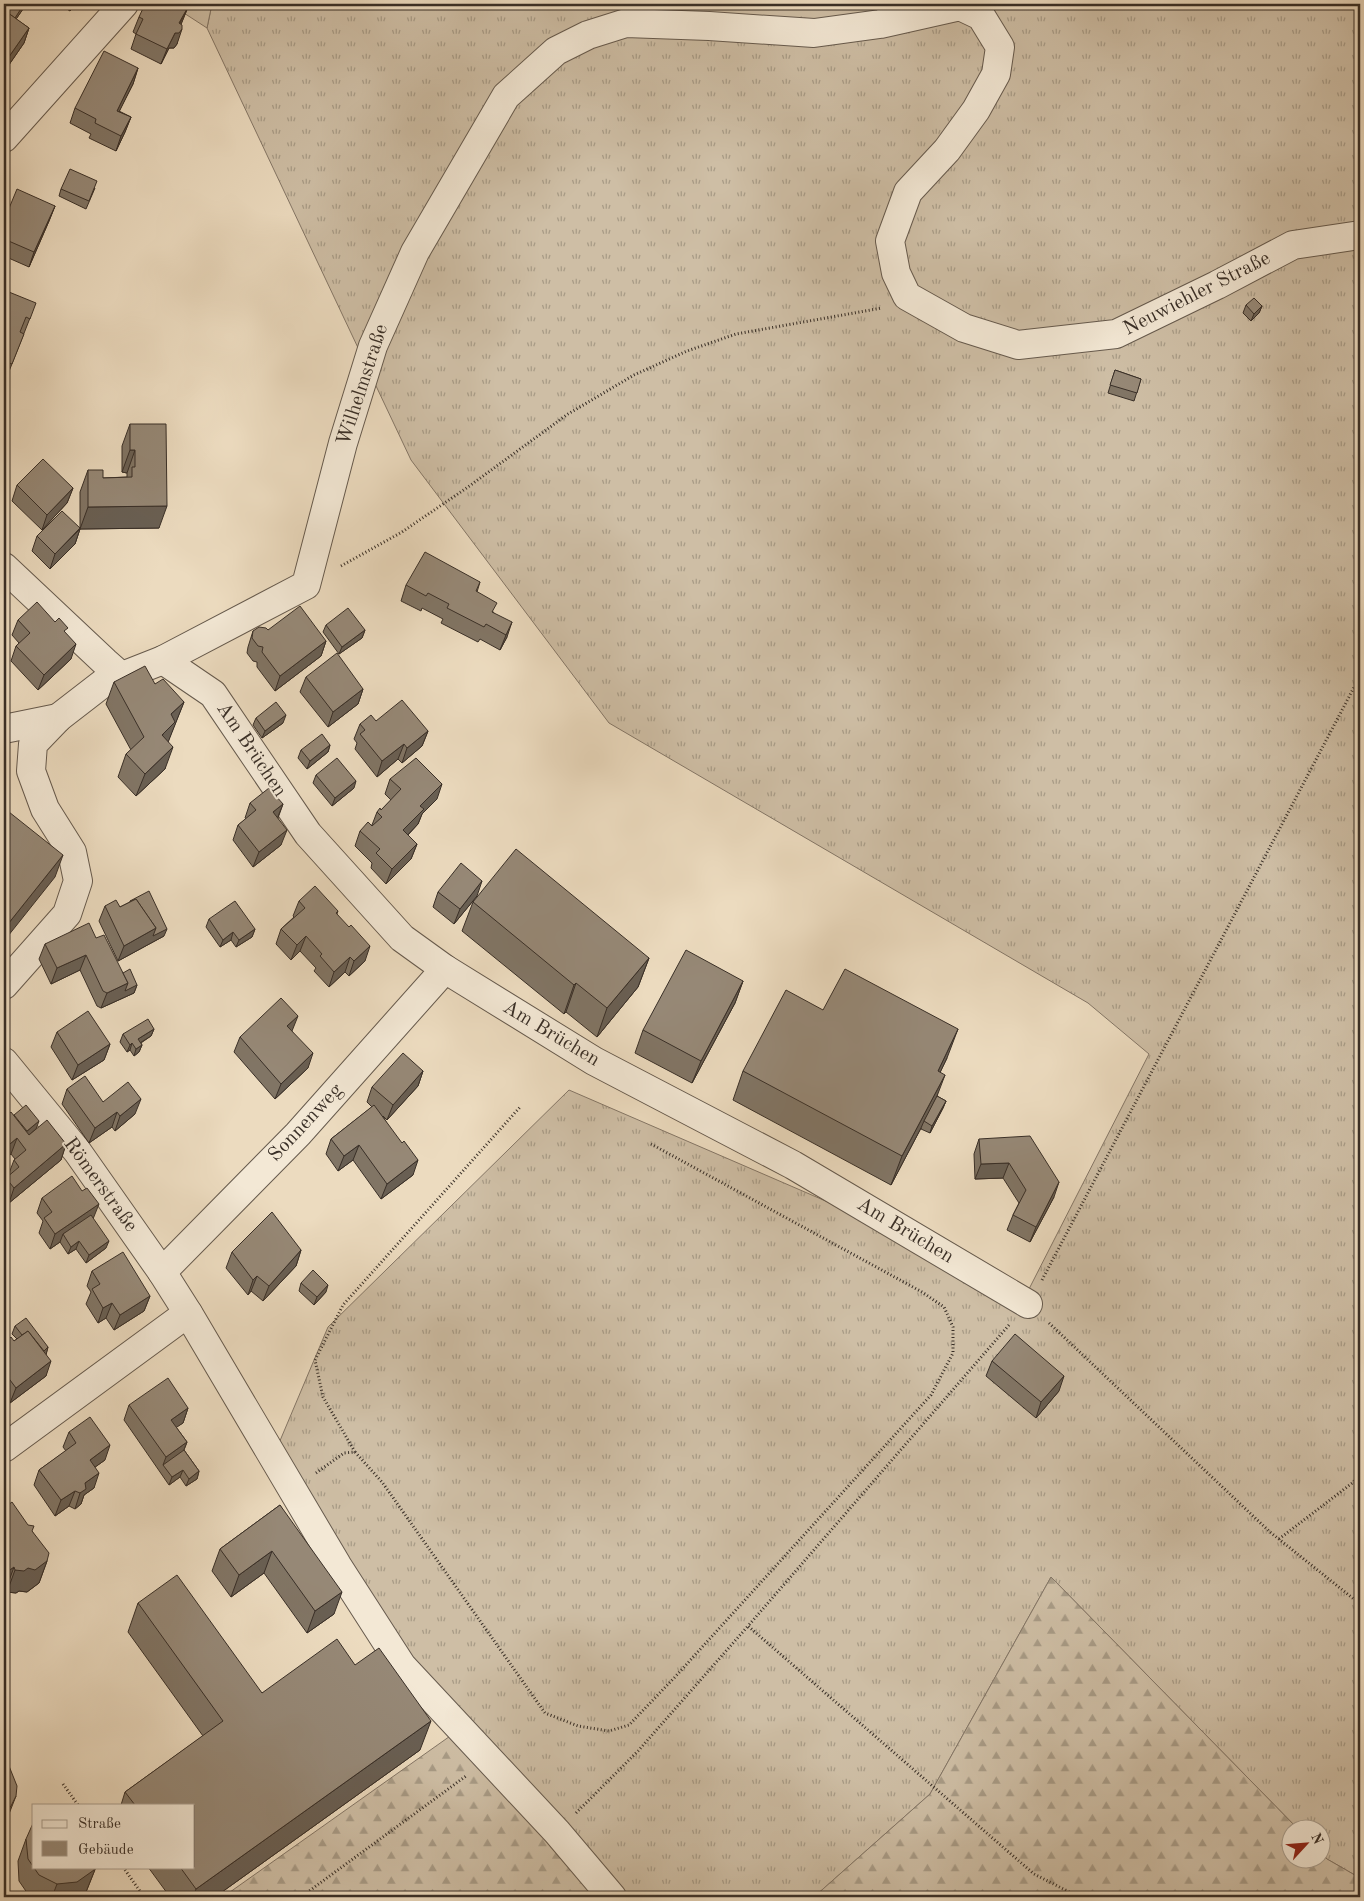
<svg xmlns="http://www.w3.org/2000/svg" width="1364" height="1901" viewBox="0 0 1364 1901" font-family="'Old Standard TT',serif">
	<defs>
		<pattern id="grass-tufts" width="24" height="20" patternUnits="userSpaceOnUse" patternTransform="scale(1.25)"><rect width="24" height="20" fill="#cebea5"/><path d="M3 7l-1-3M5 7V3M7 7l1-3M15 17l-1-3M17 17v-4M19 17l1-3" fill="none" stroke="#a89b86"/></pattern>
		<pattern id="forest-firs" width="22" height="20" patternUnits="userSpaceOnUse" patternTransform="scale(1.25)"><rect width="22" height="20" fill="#cebea5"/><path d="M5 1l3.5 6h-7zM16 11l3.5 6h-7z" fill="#a89b86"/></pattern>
	</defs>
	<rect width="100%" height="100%" fill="#ecdbbf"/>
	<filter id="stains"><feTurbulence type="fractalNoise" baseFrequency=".004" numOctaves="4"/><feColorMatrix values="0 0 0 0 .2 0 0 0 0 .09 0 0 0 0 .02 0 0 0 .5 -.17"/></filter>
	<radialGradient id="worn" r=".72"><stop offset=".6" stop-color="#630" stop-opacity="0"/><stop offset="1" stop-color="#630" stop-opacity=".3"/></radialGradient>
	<!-- grass -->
	<path fill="url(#grass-tufts)" stroke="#847666" d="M212,4H1360V1878L1327,1859L1322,1854V1828H1297L1051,1577L930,1794L814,1897H608L453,1734L271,1462L328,1327L569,1090L1029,1289L1149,1054L1088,1003L609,723L411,460L207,28Z"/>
	<!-- forest -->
	<g fill="url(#forest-firs)" stroke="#847666">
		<path d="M170,4H212L207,28Z"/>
		<path d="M1051,1577L1297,1828H1292V1858H1322V1854L1327,1859L1360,1878V1897H814L930,1794Z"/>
		<path d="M453,1734L608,1897H223Z"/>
	</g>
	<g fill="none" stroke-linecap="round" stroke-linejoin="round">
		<!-- minor casing -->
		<g stroke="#665a4d" stroke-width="30">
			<g id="minor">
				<path d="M4,138L124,4"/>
				<path d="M4,567L105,662L122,677"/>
				<path d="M163,660L213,694L308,834L402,938L445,969L594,1061L793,1165L1028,1304"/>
				<path d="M4,729L58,718"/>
				<path d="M4,985L67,914L78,881L72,852L45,809L31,771L33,744L58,718L102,684L163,660L306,585L343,443L373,346L415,252L506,96L556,51L588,35L626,23L709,26L814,33L880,24L960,6L981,16L1000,47L996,74L976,110L947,150L908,192L890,241L896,273L907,296L964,328L1018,345L1116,334L1217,285L1293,245L1360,235"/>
				<path d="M4,1062L77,1151L162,1272L188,1313L337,1565L402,1666L557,1832L612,1897"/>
				<path d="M162,1272L298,1134L445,969"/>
				<path d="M4,1448L188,1313"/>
			</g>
		</g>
		<!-- path -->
		<g stroke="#392f27" stroke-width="3" stroke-dasharray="1 2.5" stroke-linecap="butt">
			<path d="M341,566L402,532L468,487L568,414L634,375L687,351L736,334L882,308"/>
			<path d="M1042,1280L1360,676"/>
			<path d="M1049,1323L1270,1532L1360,1604"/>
			<path d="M1009,1325L748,1626L1034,1874L1079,1897"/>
			<path d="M355,1452L323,1397L315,1360L343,1305L521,1106"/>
			<path d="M316,1473L344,1453L355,1452L382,1482L545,1713L578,1726L609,1731L629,1725L675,1677L931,1395L953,1353V1327L944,1307L922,1292L651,1144"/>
			<path d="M1279,1539L1360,1477"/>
			<path d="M63,1784L78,1805"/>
			<path d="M576,1813L638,1751L748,1626"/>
			<path d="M123,1867L144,1897"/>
			<path d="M301,1897L466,1776"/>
		</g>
		<!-- minor -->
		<use href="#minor" stroke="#f3e8d5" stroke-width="28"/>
	</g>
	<!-- wall -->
	<g fill="#817565" stroke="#392f27">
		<path d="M4,4L23,9L16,19L29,28L24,43L4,72Z"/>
		<path d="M59,4H75L70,11Z"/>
		<path d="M150,6L188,7L181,24L177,44L174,48H169L161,64L131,49L136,34L133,32L139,17Z"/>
		<path d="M138,68L133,84L119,111L131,117L125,132L116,151L89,138L91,134L70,123L75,108Z"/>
		<path d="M95,188L86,209L59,196L61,189Z"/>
		<path d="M55,206L49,221L29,267L4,256V218Z"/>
		<path d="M4,290L30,318L6,379L4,378Z"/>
		<path d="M1246,305L1262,306L1259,313L1251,321L1243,313Z"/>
		<path d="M1115,370L1141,379L1134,401L1108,393Z"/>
		<path d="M130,424L159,528L80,529L75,544L50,569L32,551L37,536L80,528V492L88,470L103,478L127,477V473L122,472V446Z"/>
		<path d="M17,485L73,488L67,503L42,530L12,501Z"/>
		<path d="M480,582L477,592L494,613L507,637L500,650L480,639L478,642L441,623L443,619L422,608L421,611L401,601L406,585Z"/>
		<path d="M18,620L55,622L71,659L38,690L11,661L16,646L19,643L12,635Z"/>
		<path d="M326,625L365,630L362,638L339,654L323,632Z"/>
		<path d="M268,630L326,641L321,656L275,691L257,667V662L253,661L247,653L248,647L253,631Z"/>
		<path d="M306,677L363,689L358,704L328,727L300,692Z"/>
		<path d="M114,682L155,684L184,702L168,741L165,769L136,796L118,777L126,754L131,750L106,704Z"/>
		<path d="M256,718L283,723L262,738L253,725Z"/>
		<path d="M376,721L428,731L422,746L402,763L398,759L377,777L355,749L357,743L354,739L360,724Z"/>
		<path d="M330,745L328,752L307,769L298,758L301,750Z"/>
		<path d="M316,775L354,788L332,806L313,783Z"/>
		<path d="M390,779L437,799L422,814L418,824L408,835L417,844L411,859L386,884L371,868L372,863L355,846L360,831L372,825L377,812L381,810L391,800L385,794Z"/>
		<path d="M250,803L283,804L278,818L281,845L253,867L233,840L238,825L246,819L245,818Z"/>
		<path d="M438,892L477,896L454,924L433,907Z"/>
		<path d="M130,901L164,936L118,961L99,921L105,906L120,907L130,902Z"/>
		<path d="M299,901L338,911L337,914L365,961L349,976L345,972L329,987L314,971L316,968L300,951L291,960L276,944L281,929L294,917L293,916Z"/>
		<path d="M473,902L649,958L638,987L597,1037L566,1012L564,1014L462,931Z"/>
		<path d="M209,919L255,929L252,937L236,947L231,940L220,947L206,927Z"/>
		<path d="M96,938L123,973L137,985L134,993L101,1008L97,1006L80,970L51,984L39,959L45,944Z"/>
		<path d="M743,981L735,1003L692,1083L635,1053L643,1030Z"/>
		<path d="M823,1010L947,1058L940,1072L937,1096L946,1101L943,1108L930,1133L921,1129V1128L891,1185L733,1100L743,1071Z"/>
		<path d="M154,1029L151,1036L141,1043L142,1045L139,1052L134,1056L130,1050L127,1052L120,1042L123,1034Z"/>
		<path d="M292,1031L308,1068L275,1099L234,1052L240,1037Z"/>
		<path d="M57,1032L110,1044L104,1060L72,1080L51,1047Z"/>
		<path d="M423,1071L418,1086L387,1120L383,1116L413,1175L381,1199L353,1160L338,1171L326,1154L331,1139L372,1107L367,1102L372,1087Z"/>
		<path d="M67,1089L103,1102L135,1114L115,1131L112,1127L89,1143L62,1104Z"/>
		<path d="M14,1115L36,1129L66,1144L61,1160L9,1203L4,1196V1184L6,1178L8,1176L14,1160L15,1159L11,1154L4,1160V1118Z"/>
		<path d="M979,1139L1054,1197L1030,1242L1007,1230L1013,1215L1019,1203L1003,1178L975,1179L974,1154Z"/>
		<path d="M42,1198L93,1219L106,1248L86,1263L76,1249L68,1254L60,1242L50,1249L39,1233L43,1221L37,1213Z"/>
		<path d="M301,1250L296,1266L263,1301L251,1291L248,1295L226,1268L232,1252Z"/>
		<path d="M92,1271L150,1296L144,1311L114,1330L106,1318L98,1323L86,1304L91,1292L87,1286Z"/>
		<path d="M301,1283L326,1292L314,1305L299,1291Z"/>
		<path d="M15,1326L48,1347L46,1354V1376L10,1403L4,1394V1343L14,1341L17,1339L12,1334Z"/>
		<path d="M992,1361L1059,1391L1036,1418L986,1376Z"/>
		<path d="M129,1405L188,1408L183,1423L176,1427L187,1442L184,1450L199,1471L197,1479L186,1486L180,1477L169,1485L124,1420Z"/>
		<path d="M69,1432L105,1460L95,1467L94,1488L84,1495L81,1504L75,1509L69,1506L55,1516L34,1485L39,1470L66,1451L63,1447Z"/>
		<path d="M280,1505L334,1614L307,1633L264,1573L231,1597L212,1571L220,1549Z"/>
		<path d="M4,1508L32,1531L47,1561L39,1583L27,1592L19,1591L16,1593L7,1592L6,1589Z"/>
		<path d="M138,1603L262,1693L355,1665L420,1750L215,1897H170L148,1867H194V1805H121L125,1792L203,1736L128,1632Z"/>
		<path d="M26,1839L34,1867H96L86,1892L79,1897H30L19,1881L18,1861Z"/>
	</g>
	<!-- shaded-wall -->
	<g fill="#695f53" stroke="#392f27">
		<path d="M24,4H25L23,9L8,31L10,24Z"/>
		<path d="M73,4H75L70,11Z"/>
		<path d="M188,7L182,22L177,33L182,29L177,44L174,48H169L161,64L167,49Z"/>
		<path d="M29,28L24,43L4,72V68L6,61Z"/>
		<path d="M138,68L133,84L112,126L117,111Z"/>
		<path d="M131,117L125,132L116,151L121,136Z"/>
		<path d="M55,206L49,221L29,267L34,252Z"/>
		<path d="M1262,306L1259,313L1251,321L1254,314Z"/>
		<path d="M130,450H135L127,473L122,472Z"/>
		<path d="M73,488L67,503L42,530L47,515Z"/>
		<path d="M167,506L159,528L80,529L75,544L50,569L55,554L80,529L88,507Z"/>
		<path d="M512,622L507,637L500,650L506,635Z"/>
		<path d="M365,630L362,638L339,654L342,647Z"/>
		<path d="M326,641L321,656L275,691L280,676Z"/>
		<path d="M76,644L71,659L38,690L44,675Z"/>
		<path d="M363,689L358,704L328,727L333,712Z"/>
		<path d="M184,702L167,745L154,757L171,714Z"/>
		<path d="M286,715L283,723L262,738L265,731Z"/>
		<path d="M428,731L422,746L402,763L407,748Z"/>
		<path d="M404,744L398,759L377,777L382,761Z"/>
		<path d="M330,745L328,752L307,769L310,761Z"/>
		<path d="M173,747L165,769L136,796L145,774Z"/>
		<path d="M356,781L354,788L332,806L335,798Z"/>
		<path d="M442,784L437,799L422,814L418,824L398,845L403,830L420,806Z"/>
		<path d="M283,804L277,819L273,812Z"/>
		<path d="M287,830L281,845L253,867L259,852Z"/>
		<path d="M417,844L411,859L386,884L392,869Z"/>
		<path d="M63,855L55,877L4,941V929Z"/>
		<path d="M482,881L477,896L454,924L460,909Z"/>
		<path d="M156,928L167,929L164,936L118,961L124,946Z"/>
		<path d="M255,929L252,937L236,947L239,940Z"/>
		<path d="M233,932L231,940L220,947L223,940Z"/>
		<path d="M306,936L300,951L291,960L297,945Z"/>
		<path d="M370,946L365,961L349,976L354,961Z"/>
		<path d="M86,955L80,970L51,984L57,968Z"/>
		<path d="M350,957L345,972L329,987L334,972Z"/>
		<path d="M649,958L638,987L597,1037L607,1008Z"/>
		<path d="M743,981L735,1003L692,1083L701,1061Z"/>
		<path d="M128,983L137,985L134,993L101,1008L107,993Z"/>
		<path d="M576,983L566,1012L564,1014L574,985Z"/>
		<path d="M298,1016L292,1031L287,1026Z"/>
		<path d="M154,1029L151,1036L135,1046L138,1039Z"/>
		<path d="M958,1029L947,1058L927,1100L938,1071Z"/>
		<path d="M132,1043L130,1050L127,1052L130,1045Z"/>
		<path d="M110,1044L104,1060L72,1080L78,1065Z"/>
		<path d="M142,1045L139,1052L134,1056L136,1049Z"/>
		<path d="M313,1053L308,1068L275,1099L281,1084Z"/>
		<path d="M423,1071L418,1086L387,1120L393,1105Z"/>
		<path d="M945,1075L934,1104L924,1121L921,1128L891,1185L902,1156Z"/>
		<path d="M141,1099L135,1114L115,1131L120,1116Z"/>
		<path d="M946,1101L943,1108L930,1133L932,1126Z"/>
		<path d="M117,1112L112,1127L89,1143L95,1128Z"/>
		<path d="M39,1121L36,1129L22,1141L25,1133Z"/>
		<path d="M17,1138L11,1154L4,1160V1149Z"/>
		<path d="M66,1144L61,1160L9,1203L14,1188Z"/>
		<path d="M359,1145L353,1160L338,1171L344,1156Z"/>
		<path d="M418,1160L413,1175L381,1199L387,1184Z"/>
		<path d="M1009,1163L1003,1178L975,1179L981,1164Z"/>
		<path d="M1059,1182L1054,1197L1030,1242L1036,1227Z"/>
		<path d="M99,1204L93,1219L63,1234L60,1242L50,1249L55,1234Z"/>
		<path d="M79,1241L76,1249L68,1254L71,1247Z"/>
		<path d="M109,1241L106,1248L86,1263L89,1255Z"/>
		<path d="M301,1250L296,1266L263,1301L269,1286Z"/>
		<path d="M257,1276L251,1291L248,1295L253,1280Z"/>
		<path d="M328,1285L326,1292L314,1305L317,1297Z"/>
		<path d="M150,1296L144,1311L114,1330L120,1315Z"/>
		<path d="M112,1303L106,1318L98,1323L103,1308Z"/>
		<path d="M48,1347L46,1355H38Z"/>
		<path d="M51,1361L46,1376L10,1403L16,1388Z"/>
		<path d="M1064,1376L1059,1391L1036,1418L1041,1402Z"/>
		<path d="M188,1408L183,1423L165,1435L171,1420Z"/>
		<path d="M187,1442L181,1457L163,1465L166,1457Z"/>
		<path d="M110,1445L105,1460L84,1475L90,1460Z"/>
		<path d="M183,1470L180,1477L169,1485L172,1477Z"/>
		<path d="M199,1471L197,1479L186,1486L189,1479Z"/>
		<path d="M99,1473L94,1488L84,1495L81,1504L75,1509L80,1493L85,1483Z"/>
		<path d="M75,1491L69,1506L55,1516L61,1500Z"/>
		<path d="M272,1551L264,1573L231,1597L239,1575Z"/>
		<path d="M47,1561L39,1583L27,1592L19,1591L16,1593L7,1592L15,1570L28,1568Z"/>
		<path d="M14,1567L6,1589L4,1590V1574Z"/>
		<path d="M342,1592L334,1614L307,1633L315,1611Z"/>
		<path d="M431,1721L420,1750L215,1897H193L196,1889Z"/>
		<path d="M16,1796L7,1819L4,1827V1814Z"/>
		<path d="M95,1867H96L86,1892L79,1897H52L57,1884Z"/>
	</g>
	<!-- building -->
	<g fill="#968876" stroke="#392f27">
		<path d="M4,4H24L15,18L4,10Z"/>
		<path d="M145,4L150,6L151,4H181L188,7L179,23L182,25V29L179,33H175L167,49L136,34L143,19L139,17Z"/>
		<path d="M4,10L29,28L6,61L4,59Z"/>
		<path d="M104,51L138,68L117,111L131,117L121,136L95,123L96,119L75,108Z"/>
		<path d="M70,169L97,181L89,201L61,189Z"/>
		<path d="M17,189L55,206L34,252L4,239V218H5Z"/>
		<path d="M4,290L36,303L30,319L26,317L20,332L24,334L12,364L4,361Z"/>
		<path d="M1254,298L1262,306L1254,314L1246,305Z"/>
		<path d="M1115,370L1141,379L1137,393L1110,385Z"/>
		<path d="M130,424H166L167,506L88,507V470H103V478L132,477V467H135V450H130Z"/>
		<path d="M43,459L73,488L47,515L17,485Z"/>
		<path d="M62,511L80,528L55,554L37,536Z"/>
		<path d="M425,552L480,582L476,591L497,603L492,612L512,622L506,635L486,624L484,627L447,608L449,604L428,593L426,596L406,585Z"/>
		<path d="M37,602L55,622L59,618L68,628L64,631L76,644L44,675L16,646L30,633L18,620Z"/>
		<path d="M300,606L326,641L280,676L262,652L263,647L258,646L252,638L253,631L259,627L266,628L268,630Z"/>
		<path d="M348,608L365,630L342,647L326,625Z"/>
		<path d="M337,653L363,689L333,712L306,677Z"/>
		<path d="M145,666L155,684L163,679L184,702L171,714L175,722L162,735L173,747L145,774L126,754L144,737L114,682Z"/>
		<path d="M402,700L428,731L407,748L404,744L382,761L360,734L365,730L360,724L371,715L376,721Z"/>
		<path d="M276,702L286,715L265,731L256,718Z"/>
		<path d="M322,734L330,745L310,761L301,750Z"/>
		<path d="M337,758L356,781L335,798L316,775Z"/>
		<path d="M416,758L442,784L420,806L424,809L403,830L417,844L392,869L376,853L380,849L360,831L368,822L372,826L382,817L377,812L380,808L381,810L401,789L390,779Z"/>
		<path d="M269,788L283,804L273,812L287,830L259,852L238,825L256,810L250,803Z"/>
		<path d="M9,812L63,855L4,929V818Z"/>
		<path d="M516,849L649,958L607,1008L576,983L574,985L473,902Z"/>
		<path d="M461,863L482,881L460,909L438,892Z"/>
		<path d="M315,886L338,911L336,913L349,927L351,925L370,946L354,961L350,957L334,972L320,956L322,954L306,936L297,945L281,929L305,908L299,901Z"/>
		<path d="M149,891L167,929L153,936L156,928L136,899L131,901H130Z"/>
		<path d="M136,899L156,928L124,946L105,906L116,900L120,907Z"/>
		<path d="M235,901L255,929L239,940L233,932L223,940L209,919Z"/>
		<path d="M89,923L96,938L104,935L128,983L107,993L103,991L86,955L57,968L45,944Z"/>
		<path d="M686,950L743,981L701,1061L643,1030Z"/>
		<path d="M130,969L137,985L125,991L128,983L123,973Z"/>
		<path d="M845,969L958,1029L938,1071L945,1075L902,1156L743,1071L786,990L823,1010Z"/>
		<path d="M281,998L298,1016L287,1026L313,1053L281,1084L240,1037Z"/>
		<path d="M88,1011L110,1044L78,1065L57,1032Z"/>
		<path d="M148,1019L154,1029L138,1039L142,1045L136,1049L132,1043L130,1045L123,1034Z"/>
		<path d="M403,1053L423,1071L393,1105L372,1087Z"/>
		<path d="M85,1076L103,1102L128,1082L141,1099L120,1116L117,1112L95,1128L67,1089Z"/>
		<path d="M937,1096L946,1101L932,1126L924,1121Z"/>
		<path d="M26,1105L39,1121L27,1131L14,1115Z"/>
		<path d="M374,1105L402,1143L404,1141L418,1160L387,1184L359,1145L344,1156L331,1139Z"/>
		<path d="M11,1112L29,1135L47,1120L66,1144L14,1188L6,1178L19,1167L14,1160L26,1150L17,1138L4,1149V1118Z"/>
		<path d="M1030,1136L1059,1182L1036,1227L1013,1215L1026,1190L1009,1163L981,1164L979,1139Z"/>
		<path d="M72,1176L82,1191L87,1188L99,1204L55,1234L44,1218L52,1212L42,1198Z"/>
		<path d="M272,1212L301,1250L269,1286L257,1276L253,1280L232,1252Z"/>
		<path d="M91,1215L109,1241L89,1255L79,1241L71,1247L63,1234Z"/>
		<path d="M123,1252L150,1296L120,1315L112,1303L103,1308L92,1289L100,1284L92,1271Z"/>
		<path d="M313,1270L328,1285L317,1297L301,1283Z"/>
		<path d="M26,1318L48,1347L44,1351L28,1331L22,1335L15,1326Z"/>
		<path d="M28,1331L51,1361L16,1388L4,1372V1343L11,1337L14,1341Z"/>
		<path d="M1015,1334L1064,1376L1041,1402L992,1361Z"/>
		<path d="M168,1378L188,1408L171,1420L187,1442L166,1457L129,1405Z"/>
		<path d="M90,1417L110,1445L90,1460L99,1473L85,1483L86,1489L80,1493L75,1491L61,1500L39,1470L76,1443L69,1432Z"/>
		<path d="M184,1450L199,1471L189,1479L183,1470L172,1477L163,1465Z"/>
		<path d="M12,1502L28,1525L34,1526L32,1531L49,1553L47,1561L35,1570L28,1568L24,1571L15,1570L14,1567L4,1574V1508Z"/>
		<path d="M280,1505L342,1592L315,1611L272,1551L239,1575L220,1549Z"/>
		<path d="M177,1575L262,1693L337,1639L355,1665L379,1648L431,1721L196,1889L180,1867H194V1805H135L125,1792L223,1721L138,1603Z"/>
		<path d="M4,1762L9,1766L17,1786L16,1796L11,1806L4,1814Z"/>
		<path d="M34,1821V1867H95L94,1870L77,1882L57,1884L39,1875L28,1859L26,1839Z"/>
	</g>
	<g text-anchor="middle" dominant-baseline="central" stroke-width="4" stroke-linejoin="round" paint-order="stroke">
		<!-- street labels -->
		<g font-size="20" fill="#392f27" stroke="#f3e8d5">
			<text transform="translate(1197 294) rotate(-27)">Neuwiehler Straße</text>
			<text transform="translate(363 385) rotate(-72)">Wilhelmstraße</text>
			<text transform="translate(251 750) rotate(56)">Am Brüchen</text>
			<text transform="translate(551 1034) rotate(31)">Am Brüchen</text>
			<text transform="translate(306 1123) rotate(-47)">Sonnenweg</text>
			<text transform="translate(100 1185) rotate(54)">Römerstraße</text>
			<text transform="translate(905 1231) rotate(31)">Am Brüchen</text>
		</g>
	</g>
	<!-- margin -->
	<rect width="1364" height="1901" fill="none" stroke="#ecdbbf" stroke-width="20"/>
	<rect x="5" y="5" width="1354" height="1891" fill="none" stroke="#392f27" stroke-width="2.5"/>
	<rect x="10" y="10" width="1344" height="1881" fill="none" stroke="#392f27"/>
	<!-- legend -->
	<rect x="32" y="1804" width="162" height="65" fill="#f3e8d5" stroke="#a99e8f"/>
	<rect x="42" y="1820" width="25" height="8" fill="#f3e8d5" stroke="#a99e8f"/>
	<text x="78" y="1828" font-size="15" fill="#392f27">Straße</text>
	<rect x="42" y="1841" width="25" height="15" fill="#968876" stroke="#a99e8f"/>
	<text x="78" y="1854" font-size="15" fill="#392f27">Gebäude</text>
	<!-- north arrow -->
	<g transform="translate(1306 1844) rotate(64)"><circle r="24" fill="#f3e8d5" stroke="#a99e8f"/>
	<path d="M0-4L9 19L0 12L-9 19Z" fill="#8f2418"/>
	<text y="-8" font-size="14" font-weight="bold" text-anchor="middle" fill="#392f27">N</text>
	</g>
	<rect width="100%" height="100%" filter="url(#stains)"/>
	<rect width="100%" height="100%" fill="url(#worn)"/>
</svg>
